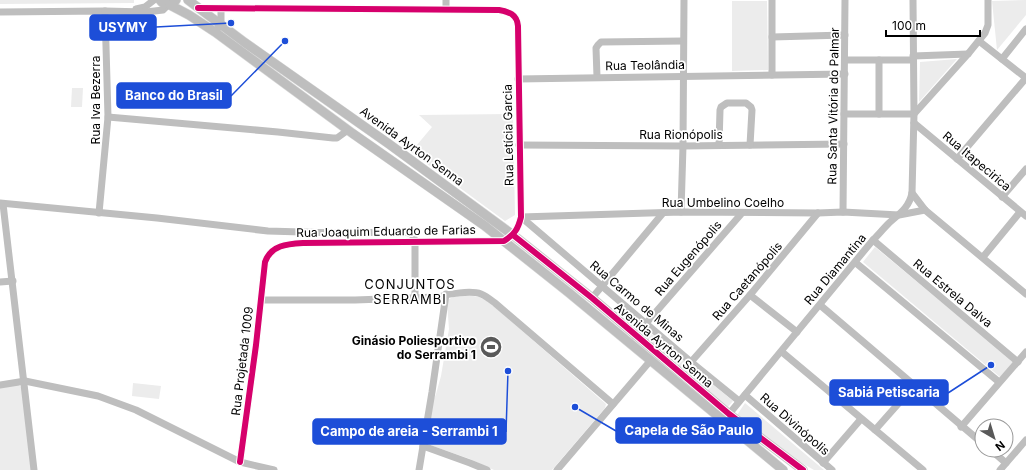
<svg xmlns="http://www.w3.org/2000/svg" width="1026" height="470" viewBox="0 0 1026 470" font-family="Inter,sans-serif">
	<rect width="100%" height="100%" fill="#fff"/>
	<!-- green -->
	<g fill="#ececec">
		<path d="M0,0H134V3L0,4Z"/>
		<path d="M1026,0V15L997,50L992,1Z"/>
		<path d="M732,1H767L768,70L732,71Z"/>
		<path d="M957,59L919,102L920,62Z"/>
		<path d="M72,88H83L82,107H71Z"/>
		<path d="M513,114L515,215L505,221L411,152L432,127L419,115Z"/>
		<path d="M875,247L1014,362L1000,377L863,262Z"/>
		<path d="M473,296L479,297L489,302L606,404L605,408L552,470H494L470,459L430,445L427,442L433,400L436,394L441,376L449,329L447,302C451,294 465,296 473,296Z"/>
		<path d="M647,330L733,401L727,408L640,338Z"/>
		<path d="M133,383L161,386L159,399L132,396Z"/>
		<path d="M17,384L20,386L23,389L33,470H0V387Z"/>
		<path d="M745,403L824,470H814L795,459L737,415Z"/>
	</g>
	<g fill="none" stroke-linecap="round" stroke-linejoin="round">
		<!-- major casing -->
		<g stroke="#dbdbdb" stroke-width="10">
			<g id="major">
				<path d="M160,0C164,6 171,6 176,0"/>
				<path d="M188,0L244,42L389,144L513,235L592,298L729,414L803,470"/>
				<path d="M170,5L189,15L215,32L352,133L485,226L568,292L783,470"/>
			</g>
		</g>
		<!-- minor -->
		<g stroke="#bebebe" stroke-width="7">
			<path d="M772,0V75"/>
			<path d="M198,8L499,10C509,12 517,14 518,26L521,217C518,229 515,234 504,241L303,243C287,244 271,245 265,262L256,345L240,462"/>
			<path d="M136,9L145,7L154,0"/>
			<path d="M446,9V0"/>
			<path d="M0,12L105,11L146,12L163,10L168,5"/>
			<path d="M218,28L221,25V9"/>
			<path d="M772,37L845,35"/>
			<path d="M979,41L1026,78"/>
			<path d="M913,56L968,54"/>
			<path d="M1002,59L1026,29"/>
			<path d="M845,60H913"/>
			<path d="M597,77L596,48L598,45L601,42L683,41"/>
			<path d="M518,79L845,74"/>
			<path d="M844,114H914L968,54L985,33L988,25V0"/>
			<path d="M879,114V60"/>
			<path d="M108,117L278,132L333,138H337L348,130"/>
			<path d="M914,123L1026,216"/>
			<path d="M519,145L683,146L844,144"/>
			<path d="M719,145L720,110L721,107L727,103H746L751,107L752,110L750,145"/>
			<path d="M957,159L1026,78"/>
			<path d="M912,193L925,210L1026,294"/>
			<path d="M1002,197L1026,169"/>
			<path d="M0,203L157,218L268,231L335,233L401,232C408,232 414,233 415,242V297"/>
			<path d="M3,204L34,470"/>
			<path d="M681,212L683,146L684,0"/>
			<path d="M843,212L845,0"/>
			<path d="M99,213L108,117L105,11"/>
			<path d="M521,217L681,212L818,213L843,212L899,215L925,210"/>
			<path d="M521,217L691,362L739,401"/>
			<path d="M873,240L1018,362"/>
			<path d="M983,257L1020,212"/>
			<path d="M856,263L999,382"/>
			<path d="M0,282L13,281"/>
			<path d="M750,295L797,332"/>
			<path d="M592,298L663,213"/>
			<path d="M261,300H355L438,297C448,294 471,290 481,294C486,296 491,300 495,303L613,404"/>
			<path d="M820,305L982,443"/>
			<path d="M635,336L742,213"/>
			<path d="M782,352L923,470"/>
			<path d="M691,362L750,295L818,213"/>
			<path d="M0,385L25,381L98,396L136,410L240,462L274,470"/>
			<path d="M745,395L832,470"/>
			<path d="M729,414L873,240C878,235 883,229 889,223C899,214 909,208 912,193L914,114L913,0"/>
			<path d="M961,427L1026,352"/>
			<path d="M875,430L914,386"/>
			<path d="M423,446L470,463L487,470"/>
			<path d="M991,450L1006,463"/>
			<path d="M823,463L861,419"/>
			<path d="M419,470L432,392L446,294"/>
			<path d="M557,470L651,360"/>
			<path d="M1000,470L1026,440"/>
		</g>
		<!-- major -->
		<use href="#major" stroke="#bebebe" stroke-width="9"/>
		<!-- cycleway casing -->
		<g stroke="#fff" stroke-width="8">
			<g id="cycleway">
				<path d="M198,8L499,10C509,12 517,14 518,26L521,217C518,229 515,234 504,241L303,243C287,244 271,245 265,262L256,345L240,462"/>
				<path d="M513,235L592,298L729,414L803,470"/>
			</g>
		</g>
		<!-- cycleway -->
		<use href="#cycleway" stroke="#d6006c" stroke-width="6"/>
	</g>
	<!-- icons -->
	<defs>
		<g id="stadium-disc" transform="scale(1.15)"><circle r="9.5" fill="#595959" stroke="#fff"/><path d="M0-5a6.5 5 0 1 0 0 10a6.5 5 0 1 0 0-10ZM-3.5-1.8h7v3.6h-7Z" fill="#fff"/></g>
	</defs>
	<g fill-rule="evenodd">
		<use href="#stadium-disc" x="491" y="347"/>
	</g>
	<g text-anchor="middle" dominant-baseline="central" stroke-width="3.5" stroke-linejoin="round" paint-order="stroke">
		<!-- street labels -->
		<g font-size="12" fill="#000" stroke="#fff">
			<text transform="translate(645 65) rotate(-1)">Rua Teolândia</text>
			<text transform="translate(95 100) rotate(-90)">Rua Iva Bezerra</text>
			<text transform="translate(833 106) rotate(-89)">Rua Santa Vitória do Palmar</text>
			<text x="681" y="134">Rua Rionópolis</text>
			<text transform="translate(508 135) rotate(-91)">Rua Letícia Garcia</text>
			<text transform="translate(412 146) rotate(36)">Avenida Ayrton Senna</text>
			<text transform="translate(977 161) rotate(40)">Rua Itapecirica</text>
			<text x="723" y="202">Rua Umbelino Coelho</text>
			<text transform="translate(386 231) rotate(-1)">Rua Joaquim Eduardo de Farias</text>
			<text transform="translate(688 258) rotate(-49)">Rua Eugenópolis</text>
			<text transform="translate(835 269) rotate(-50)">Rua Diamantina</text>
			<text transform="translate(747 281) rotate(-49)">Rua Caetanópolis</text>
			<text transform="translate(953 293) rotate(40)">Rua Estrela Dalva</text>
			<text transform="translate(637 301) rotate(40)">Rua Carmo de Minas</text>
			<text transform="translate(664 345) rotate(40)">Avenida Ayrton Senna</text>
			<text transform="translate(242 361) rotate(-83)">Rua Projetada 1009</text>
			<text transform="translate(795 424) rotate(41)">Rua Divinópolis</text>
		</g>
		<!-- poi labels -->
		<g font-size="12" font-weight="bold" fill="#000" stroke="#fff" text-anchor="end">
			<text x="476" y="340">Ginásio Poliesportivo<tspan x="476" dy="14">do Serrambi 1</tspan></text>
		</g>
		<!-- neighbourhood labels -->
		<g font-size="13" letter-spacing="1" fill="#000" stroke="#fff">
			<text x="410" y="284">CONJUNTOS<tspan x="410" dy="15">SERRAMBI</tspan></text>
		</g>
	</g>
	<!-- callouts -->
	<path fill="none" stroke="#1d4ed8" stroke-width="1.5" d="M231 23L156 27M285 41L231 96M991 365L948 393M575 407L616 431M508 371L506 432"/>
	<g fill="#1d4ed8" stroke="#fff" stroke-width="1.5">
		<circle cx="231" cy="23" r="4"/>
		<circle cx="285" cy="41" r="4"/>
		<circle cx="991" cy="365" r="4"/>
		<circle cx="575" cy="407" r="4"/>
		<circle cx="508" cy="371" r="4"/>
	</g>
	<g fill="#1d4ed8" stroke="#1d4ed8" stroke-width="1.5">
		<rect x="90" y="15" width="66" height="25" rx="4"/>
		<rect x="117" y="83" width="114" height="25" rx="4"/>
		<rect x="830" y="380" width="118" height="25" rx="4"/>
		<rect x="616" y="418" width="145" height="25" rx="4"/>
		<rect x="313" y="419" width="193" height="25" rx="4"/>
	</g>
	<g font-size="13" text-anchor="middle" font-weight="bold" fill="#fff">
		<text x="123" y="32">USYMY</text>
		<text x="174" y="100">Banco do Brasil</text>
		<text x="889" y="397">Sabiá Petiscaria</text>
		<text x="689" y="435">Capela de São Paulo</text>
		<text x="409" y="436">Campo de areia - Serrambi 1</text>
	</g>
	<!-- north arrow -->
	<g transform="translate(994 438) rotate(142)"><circle r="19" fill="#ffffff" stroke="#999999"/>
	<path d="M0-3L7 15L0 10L-7 15Z" fill="#595959"/>
	<text y="-6" font-size="11" font-weight="bold" text-anchor="middle" fill="#000000">N</text>
	</g>
	<!-- scale -->
	<path d="M886 30v6h94v-6" fill="none" stroke="#000000" stroke-width="2"/>
	<text x="892" y="30" font-size="12" fill="#000000" stroke="#ffffff" stroke-width="3" paint-order="stroke">100 m</text>
</svg>
